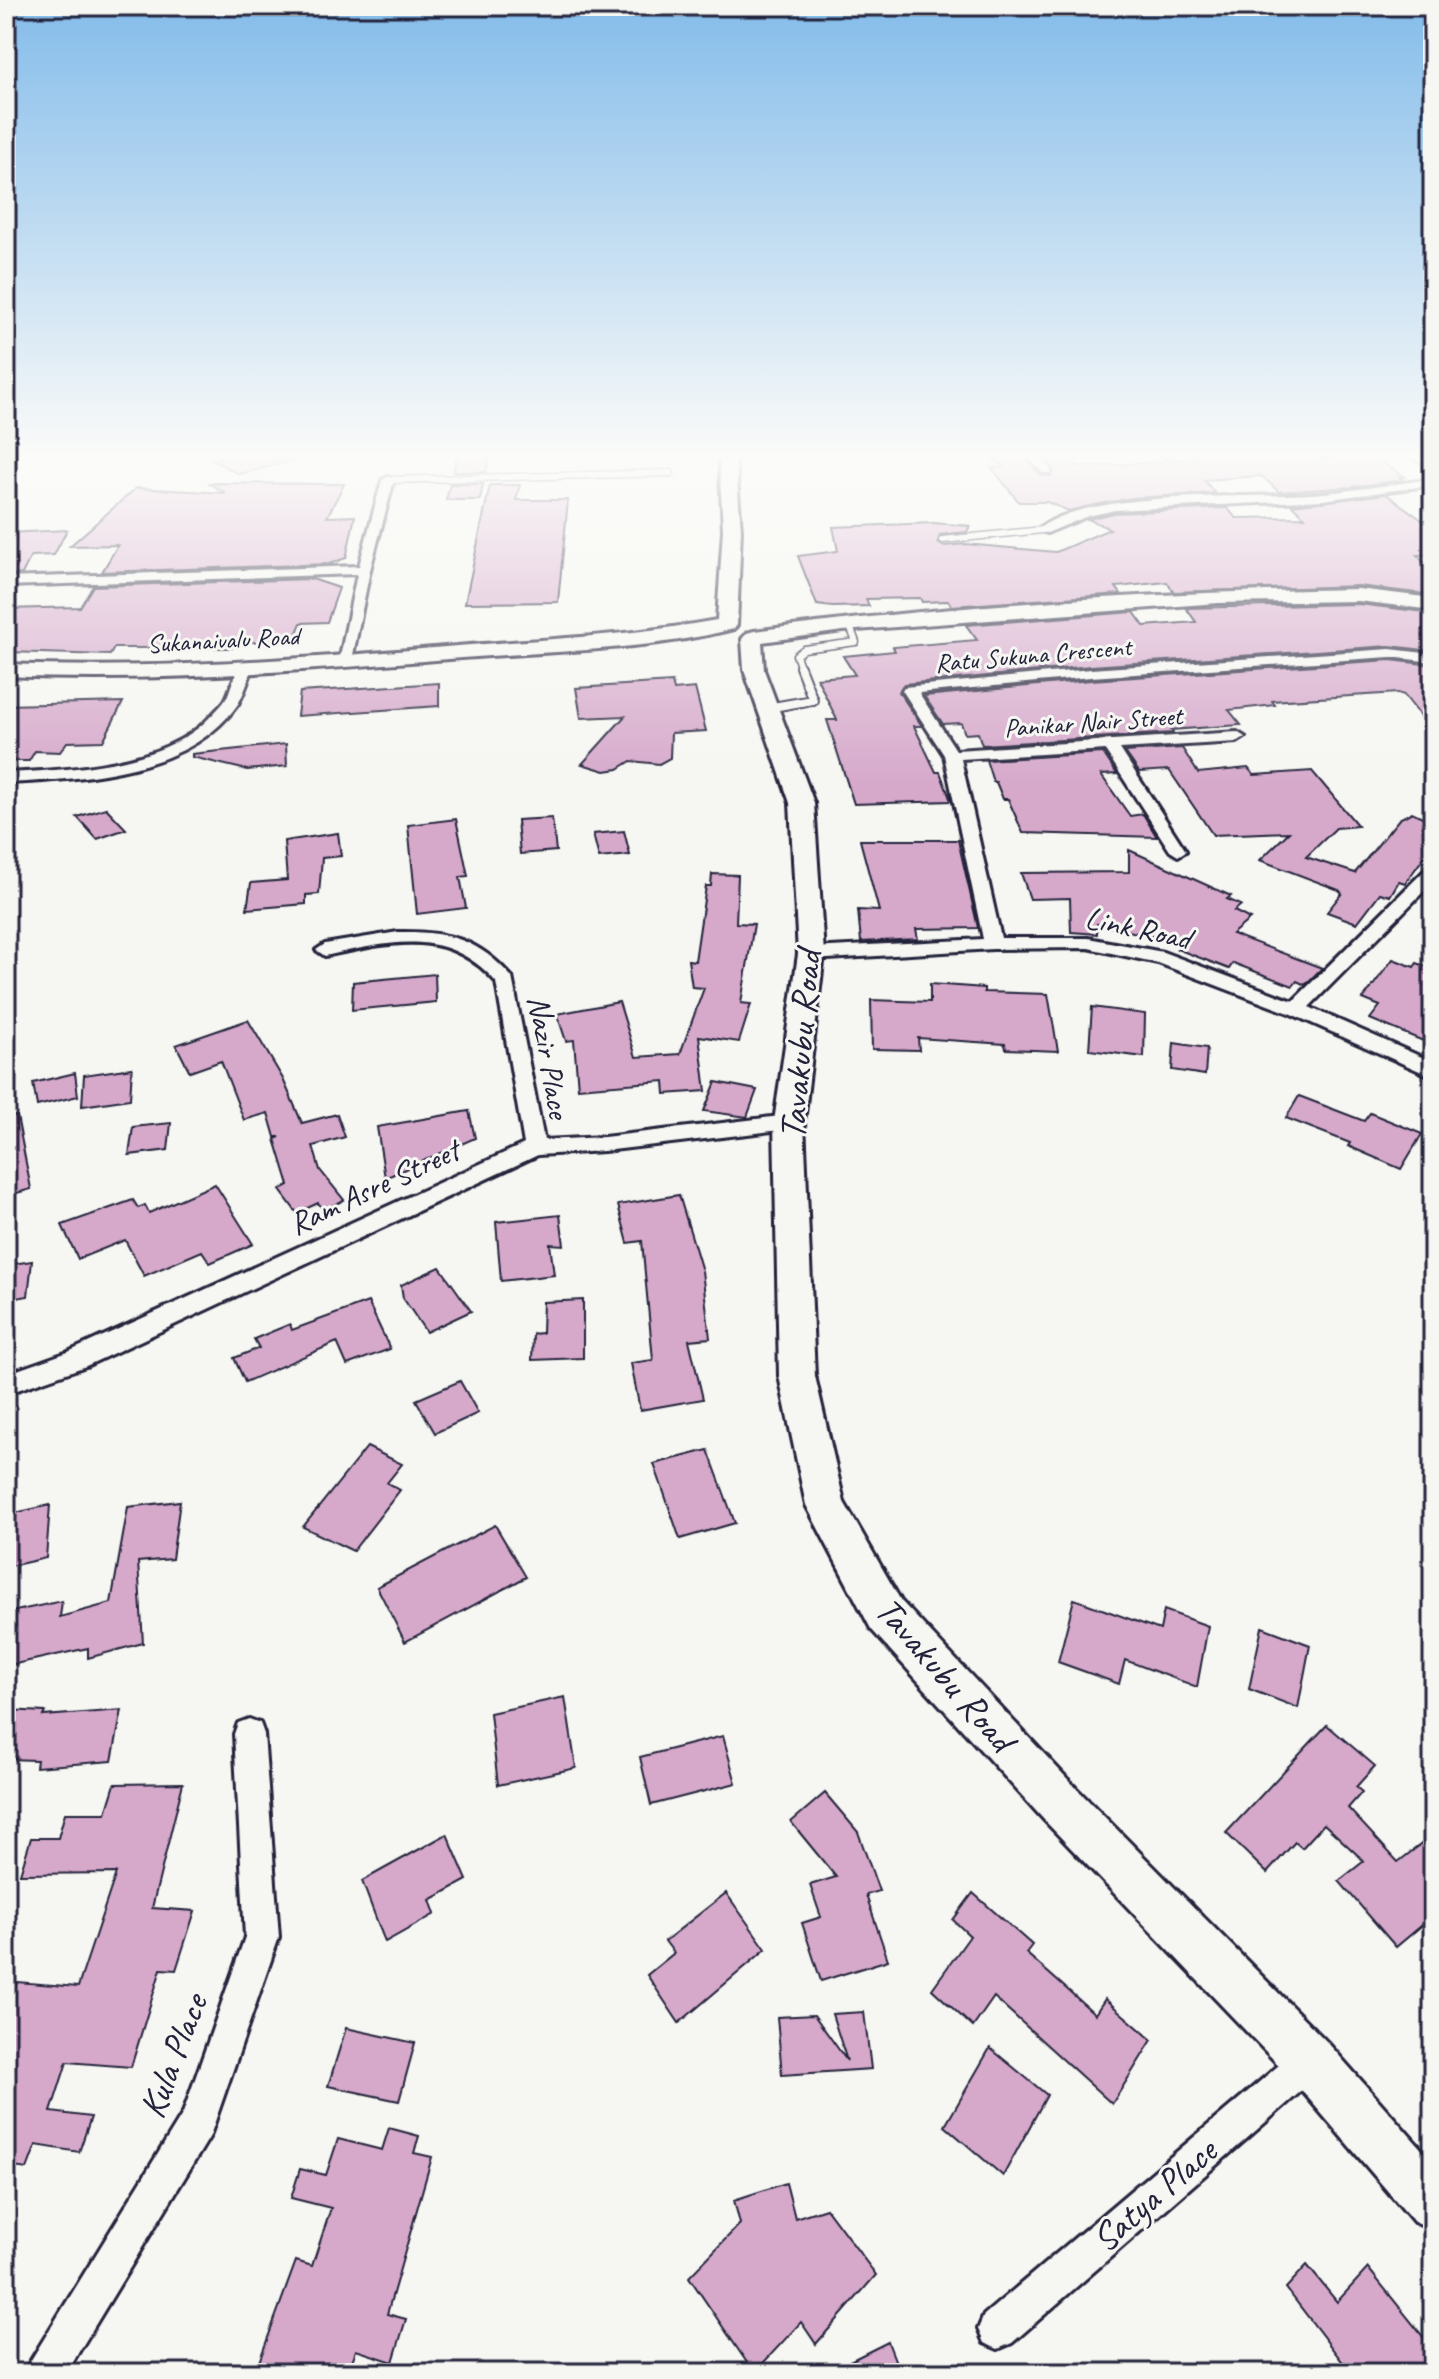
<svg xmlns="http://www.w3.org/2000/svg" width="1439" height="2379" viewBox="0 0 1439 2379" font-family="Caveat,sans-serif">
	<rect width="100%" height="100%" fill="#f6f6f2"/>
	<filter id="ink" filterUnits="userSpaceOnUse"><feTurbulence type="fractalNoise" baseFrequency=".0125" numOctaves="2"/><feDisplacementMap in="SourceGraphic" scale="16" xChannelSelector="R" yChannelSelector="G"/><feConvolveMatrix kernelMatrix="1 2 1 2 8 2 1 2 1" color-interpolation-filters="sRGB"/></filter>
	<g filter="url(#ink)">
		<!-- building -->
		<g fill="#d6a9cb" stroke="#22223b" stroke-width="2">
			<path d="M241,452H296L297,460L239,474L212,460Z"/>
			<path d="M458,452H490L486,472H453Z"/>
			<path d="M1048,452L1059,453L1078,466L1092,467L1196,458L1187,452H1305L1327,460L1356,453L1369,454L1405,477H1399L1403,480L1351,487L1279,492L1262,476L1204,480L1215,493L1132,498L1069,511L1047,502H1019L992,468L1004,467L993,459L1023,455L1041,475L1051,476L1053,467L1040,453Z"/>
			<path d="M208,483L344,484L327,517L355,516L346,558L329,564L102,572L118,545L70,546L136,488L226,493Z"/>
			<path d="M450,484H483L480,500H446Z"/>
			<path d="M490,485H520L516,500H568L558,602L465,603Z"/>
			<path d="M1386,494L1433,528V555H1417L1433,572V595L1358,586L1174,592L1167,582L1116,587L1121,594L952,606L948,601L922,602L920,598L866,599L869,606L833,607L817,605L798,556L838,551L833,527L933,523L970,526L967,532L940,535L938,543L943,546L965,544L1056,552L1110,529L1088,519L1115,513L1227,508L1236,518L1305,517L1292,505Z"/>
			<path d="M67,530L54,555L31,556L22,574L6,575V533Z"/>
			<path d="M312,579L339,588L327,622L301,623L293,642H234L232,648H114L110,655L6,652V609L80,607L93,586Z"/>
			<path d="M1358,604L1433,613V651L1390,646L1091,666L904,684L899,692L922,726H914L936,772H940L951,801L854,804L827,720H837L817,678L855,675L843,656L895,651L893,647L977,640L966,625L1134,612L1144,626L1196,622L1186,608Z"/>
			<path d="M1390,660L1433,665V732L1404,695L1398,693L1272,701L1275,705L1229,710L1241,725L1171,730L1173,733L982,745L978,733L965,734L961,723L943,724L924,696L1091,680Z"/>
			<path d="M672,682L674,690L695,688L706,731L671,733L670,758L659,764L631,761L618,769L605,771L582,764L625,716L581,718L576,688Z"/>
			<path d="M439,683V706L297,716L300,692Z"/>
			<path d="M123,702L103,741L67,742L60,752L35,751L29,761H6V705Z"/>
			<path d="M286,744L287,766L247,770L192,757V754Z"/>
			<path d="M1182,748L1198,773L1248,768L1254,775L1312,771L1358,826L1336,828L1306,857L1355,873L1399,819L1412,812L1433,822V845L1405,883L1399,881L1390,896L1380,893L1357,923L1327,912L1342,893L1339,890L1260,860L1289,832L1213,835L1169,770L1139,772L1125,752Z"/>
			<path d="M1103,753L1117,774L1101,775L1130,816L1143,814L1157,837L1023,833L1008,799H1003L996,782H993L986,760Z"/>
			<path d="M106,808L126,829L97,839L77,817Z"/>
			<path d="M552,818L556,851L520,854L517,820Z"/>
			<path d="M456,819L468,876L460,877L466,908L417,914L408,825Z"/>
			<path d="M624,831L630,855L599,858L593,834Z"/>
			<path d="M338,833L341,856L322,858L319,894L306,895V904L247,909L251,883L287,880L284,841Z"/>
			<path d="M860,840H958L978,928L916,929L918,939L861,942L858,910L879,911Z"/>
			<path d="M1129,850L1231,896L1227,899L1241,905L1234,911L1250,919L1232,934L1322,968L1305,985L1297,981L1293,986L1233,963L1229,969L1177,949L1182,943L1097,924V934L1071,932L1070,898L1030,899L1021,873L1129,872Z"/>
			<path d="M712,874L738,875L736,923L754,924L741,1003L751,1004L739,1042L699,1036L706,1091L665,1094L664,1081L578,1088L574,1040L566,1041L557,1014L619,1002L636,1057L680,1054L704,988L692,987L688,960L695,961L706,886H711Z"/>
			<path d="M1393,959L1414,967L1417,963L1433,969V1045L1370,1019L1380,1006L1363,999Z"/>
			<path d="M435,974L436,1002L352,1010L353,982Z"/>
			<path d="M930,984L984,988V992L1048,994L1058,1051L1006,1049L1005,1044L918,1038L919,1050L872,1049L871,1000L930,1002Z"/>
			<path d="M1092,1007L1145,1014L1144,1057L1089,1050Z"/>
			<path d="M248,1020L283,1079L302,1123L337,1114L345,1137L313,1146L320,1170L344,1200L324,1210L318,1203L297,1213L280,1190L289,1185L275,1139L280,1137H275L268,1113L244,1120L221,1061L190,1072L176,1045Z"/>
			<path d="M1174,1043L1207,1048L1205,1075L1172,1070Z"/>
			<path d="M132,1068L130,1099L82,1106L84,1075Z"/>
			<path d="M75,1073L78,1096L37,1106L33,1083Z"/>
			<path d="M716,1082L757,1090L747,1117L704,1111Z"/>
			<path d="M1299,1096L1364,1121L1370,1113L1422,1134L1401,1169L1348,1146L1350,1143L1286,1118Z"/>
			<path d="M469,1111L475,1138L385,1178L377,1127Z"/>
			<path d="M17,1116L31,1189L6,1196V1117Z"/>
			<path d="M171,1123L168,1150L129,1155L133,1127Z"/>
			<path d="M215,1184L253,1244L210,1263L202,1251L144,1276L125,1240L78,1259L62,1225L133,1200L138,1208L145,1205L149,1213Z"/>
			<path d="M679,1195L702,1271L710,1338L689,1340L703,1399L640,1410L631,1363L653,1360L642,1241L628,1243L618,1205Z"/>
			<path d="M560,1215L564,1245L550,1244L554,1275L501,1281L496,1222Z"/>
			<path d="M32,1261L28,1296L6,1300V1265Z"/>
			<path d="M440,1267L471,1311L426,1332L403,1298L401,1285Z"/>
			<path d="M583,1300V1358L532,1360L533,1334L542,1333L543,1302Z"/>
			<path d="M368,1302L390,1349L347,1365L337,1342L245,1382L234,1358L259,1348L254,1339L290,1324L292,1330Z"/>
			<path d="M460,1381L478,1413L435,1433L416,1400Z"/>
			<path d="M367,1447L402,1464L387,1483L400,1490L353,1551L303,1527Z"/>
			<path d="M708,1450L735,1523L680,1539L654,1464Z"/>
			<path d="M180,1501L172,1559L138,1562L143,1643L88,1658V1648L6,1666V1613L62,1601L60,1617L111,1603L128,1507Z"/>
			<path d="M50,1505L46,1558L6,1567V1515Z"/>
			<path d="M495,1525L526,1577L405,1642L377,1587Z"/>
			<path d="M1074,1599L1160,1630L1164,1610L1208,1626L1197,1687L1125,1660L1119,1684L1058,1662Z"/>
			<path d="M1262,1627L1310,1645L1298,1708L1249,1689Z"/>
			<path d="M565,1697L576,1768L498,1785L490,1713Z"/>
			<path d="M6,1710L45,1712L43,1716L122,1710L112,1761L36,1767L37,1760L6,1759Z"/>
			<path d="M1327,1725L1375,1766L1356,1787L1362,1792L1348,1808L1398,1862L1433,1835V1916L1396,1947L1339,1881L1364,1861L1324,1824L1302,1848L1295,1842L1267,1873L1226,1833Z"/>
			<path d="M723,1736L736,1783L651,1805L640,1757Z"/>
			<path d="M183,1783L152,1908L195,1911L176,1970L161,1969L131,2067L67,2062L51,2112L91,2117L79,2152L36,2145L27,2169L6,2166V2014L17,1982L78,1987L116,1873L20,1874L31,1838H58L65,1813H106L115,1784Z"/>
			<path d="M825,1793L858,1832L879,1891L866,1895L888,1960L821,1981L802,1923L821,1917L810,1885L836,1877L791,1822Z"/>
			<path d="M447,1834L467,1880L430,1900L435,1914L385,1942L362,1881Z"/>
			<path d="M726,1893L766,1949L679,2023L647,1975L674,1953L665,1941Z"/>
			<path d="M973,1893L1032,1945L1026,1953L1095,2014L1105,1999L1152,2040L1112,2104L994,1997L973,2027L932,1989L970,1936L953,1920Z"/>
			<path d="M864,2012L871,2069L782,2075L777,2017L814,2015L847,2061L832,2014Z"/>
			<path d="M346,2028L415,2043L399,2101L328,2086Z"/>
			<path d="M990,2048L1047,2095L1003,2176L945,2126Z"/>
			<path d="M389,2128L419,2136L414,2153L432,2157L387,2314L406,2319L393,2362L356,2350L348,2373H255L296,2261L312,2266L331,2208L291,2198L300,2169L326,2175L338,2139L382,2150Z"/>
			<path d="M786,2183L795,2218L826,2208L876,2275L816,2344L801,2322L754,2373L689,2277L740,2224L734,2200Z"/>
			<path d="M1307,2265L1337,2302L1368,2268L1433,2349V2373H1351L1286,2288Z"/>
			<path d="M888,2342L900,2373H826Z"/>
		</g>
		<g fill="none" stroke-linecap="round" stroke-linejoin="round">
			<!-- lane-far1 casing -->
			<g stroke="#22223b" stroke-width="9">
				<g id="lane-far1">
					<path d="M388,480L671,473"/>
					<path d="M943,540L1043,530"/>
					<path d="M801,669L796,655L804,649L856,642L849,624"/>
				</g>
			</g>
			<!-- lane casing -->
			<g stroke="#22223b" stroke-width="12">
				<path id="lane" d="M767,708L813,700L800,667"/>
			</g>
			<!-- street casing -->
			<g stroke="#22223b" stroke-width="6">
				<g id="street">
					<path d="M1024,452H1035L1051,469V473H1043Z"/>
					<path d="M1158,452H1170L1173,455L1167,458Z"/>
					<path d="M388,477L394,480L370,570L351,665H341L339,662L357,574L6,586V578L359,566L382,480Z"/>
					<path d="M1433,479V485L1323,500L1115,510L1088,516L1047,533L1037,530C1089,487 1254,500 1324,493C1360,490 1397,483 1433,479Z"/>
					<path d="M1390,649L1433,654V662L1390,657L1091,677L919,693L956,750L1237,732L1245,737L1237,742L1120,749L1186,851L1178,856L1170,851L1105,750L961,759L1001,938H1088L1163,952L1293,1001L1424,871H1433V882L1309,1007L1433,1062V1077L1289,1013L1158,963L1088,948L993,949L811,960L802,954L811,948L983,939L944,755L902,690L904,687L1091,669Z"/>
					<path d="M245,666L252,670C248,681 244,694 238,704C189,774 83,779 6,783V773C67,770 161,766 207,720C213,714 219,708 224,702C232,691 232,671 245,666Z"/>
					<path d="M398,932C448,931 478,939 512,977L544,1140L604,1137L789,1115L796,1117L799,1122L796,1127L789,1129L604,1151L538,1155L86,1366L6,1394V1374L68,1352L524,1144L496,982C447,926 390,942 325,956L316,950L325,944Z"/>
					<path d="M249,1719L260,1723L264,1734L279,1937L210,2136L66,2373H23L183,2113L245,1937L234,1734L238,1723Z"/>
					<path d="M1310,2043L1322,2049L1328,2061L1322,2073L1012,2343L998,2349L984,2343L978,2329L984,2315L1298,2049Z"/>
				</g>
			</g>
			<!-- secondary casing -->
			<g stroke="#22223b" stroke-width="6">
				<g id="secondary">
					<path d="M719,452H735L741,530L737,625L734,629C646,651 552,651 462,658C310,670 159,683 6,676V664C157,670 306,659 457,646C544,639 631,636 717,620L723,530Z"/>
					<path d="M1401,452H1422L1433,457V468Z"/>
					<path d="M1358,589L1433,598V610L1358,601L1219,603L843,631L762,642L764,670L814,803L824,954L804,1122L815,1376L844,1502L901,1601L1077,1789L1328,2043L1433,2162V2230L1414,2222L1292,2079L1045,1821L871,1629L806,1505L779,1376L774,1122L798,954L790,803L744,670L742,639L747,633L754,631C953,604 1157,592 1358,589Z"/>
				</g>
			</g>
			<!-- lane-far1 -->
			<use href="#lane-far1" stroke="#f6f6f2" stroke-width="6"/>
			<!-- lane -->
			<use href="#lane" stroke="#f6f6f2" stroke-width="8"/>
			<!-- street -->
			<use href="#street" fill="#f6f6f2" fill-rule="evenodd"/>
			<!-- secondary -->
			<use href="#secondary" fill="#f6f6f2" fill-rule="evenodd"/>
		</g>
	</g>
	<!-- sky -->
	<linearGradient id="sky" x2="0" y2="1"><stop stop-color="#84bcea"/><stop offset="0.58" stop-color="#fbfbf9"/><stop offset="1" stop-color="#fbfbf9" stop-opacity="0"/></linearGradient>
	<rect width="1439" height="785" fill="url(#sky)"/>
	<g text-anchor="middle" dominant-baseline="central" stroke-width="6" stroke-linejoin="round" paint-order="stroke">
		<!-- far-street labels -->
		<g font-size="26" fill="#22223b" stroke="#f6f6f2">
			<text transform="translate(223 640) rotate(-3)">Sukanaivalu Road</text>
			<text transform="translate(1033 655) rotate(-5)">Ratu Sukuna Crescent</text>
			<text transform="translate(1093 722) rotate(-4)">Panikar Nair Street</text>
		</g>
		<!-- street labels -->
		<g font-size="32" fill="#22223b" stroke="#f6f6f2">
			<text transform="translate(1138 928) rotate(12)">Link Road</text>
			<text transform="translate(549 1057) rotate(80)">Nazir Place</text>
			<text transform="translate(374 1187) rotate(-25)">Ram Asre Street</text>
		</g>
		<!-- near-street labels -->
		<g font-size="38" fill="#22223b" stroke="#f6f6f2">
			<text transform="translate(800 1045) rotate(-85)">Tavakubu Road</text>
			<text transform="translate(945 1674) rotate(49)">Tavakubu Road</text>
			<text transform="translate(173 2056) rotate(-69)">Kula Place</text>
			<text transform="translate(1154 2195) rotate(-41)">Satya Place</text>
		</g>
	</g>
	<!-- margin -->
	<rect width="1439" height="2379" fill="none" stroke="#f6f6f2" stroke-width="32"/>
	<rect x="16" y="16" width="1407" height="2347" fill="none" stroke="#22223b" stroke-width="3" filter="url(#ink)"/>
</svg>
